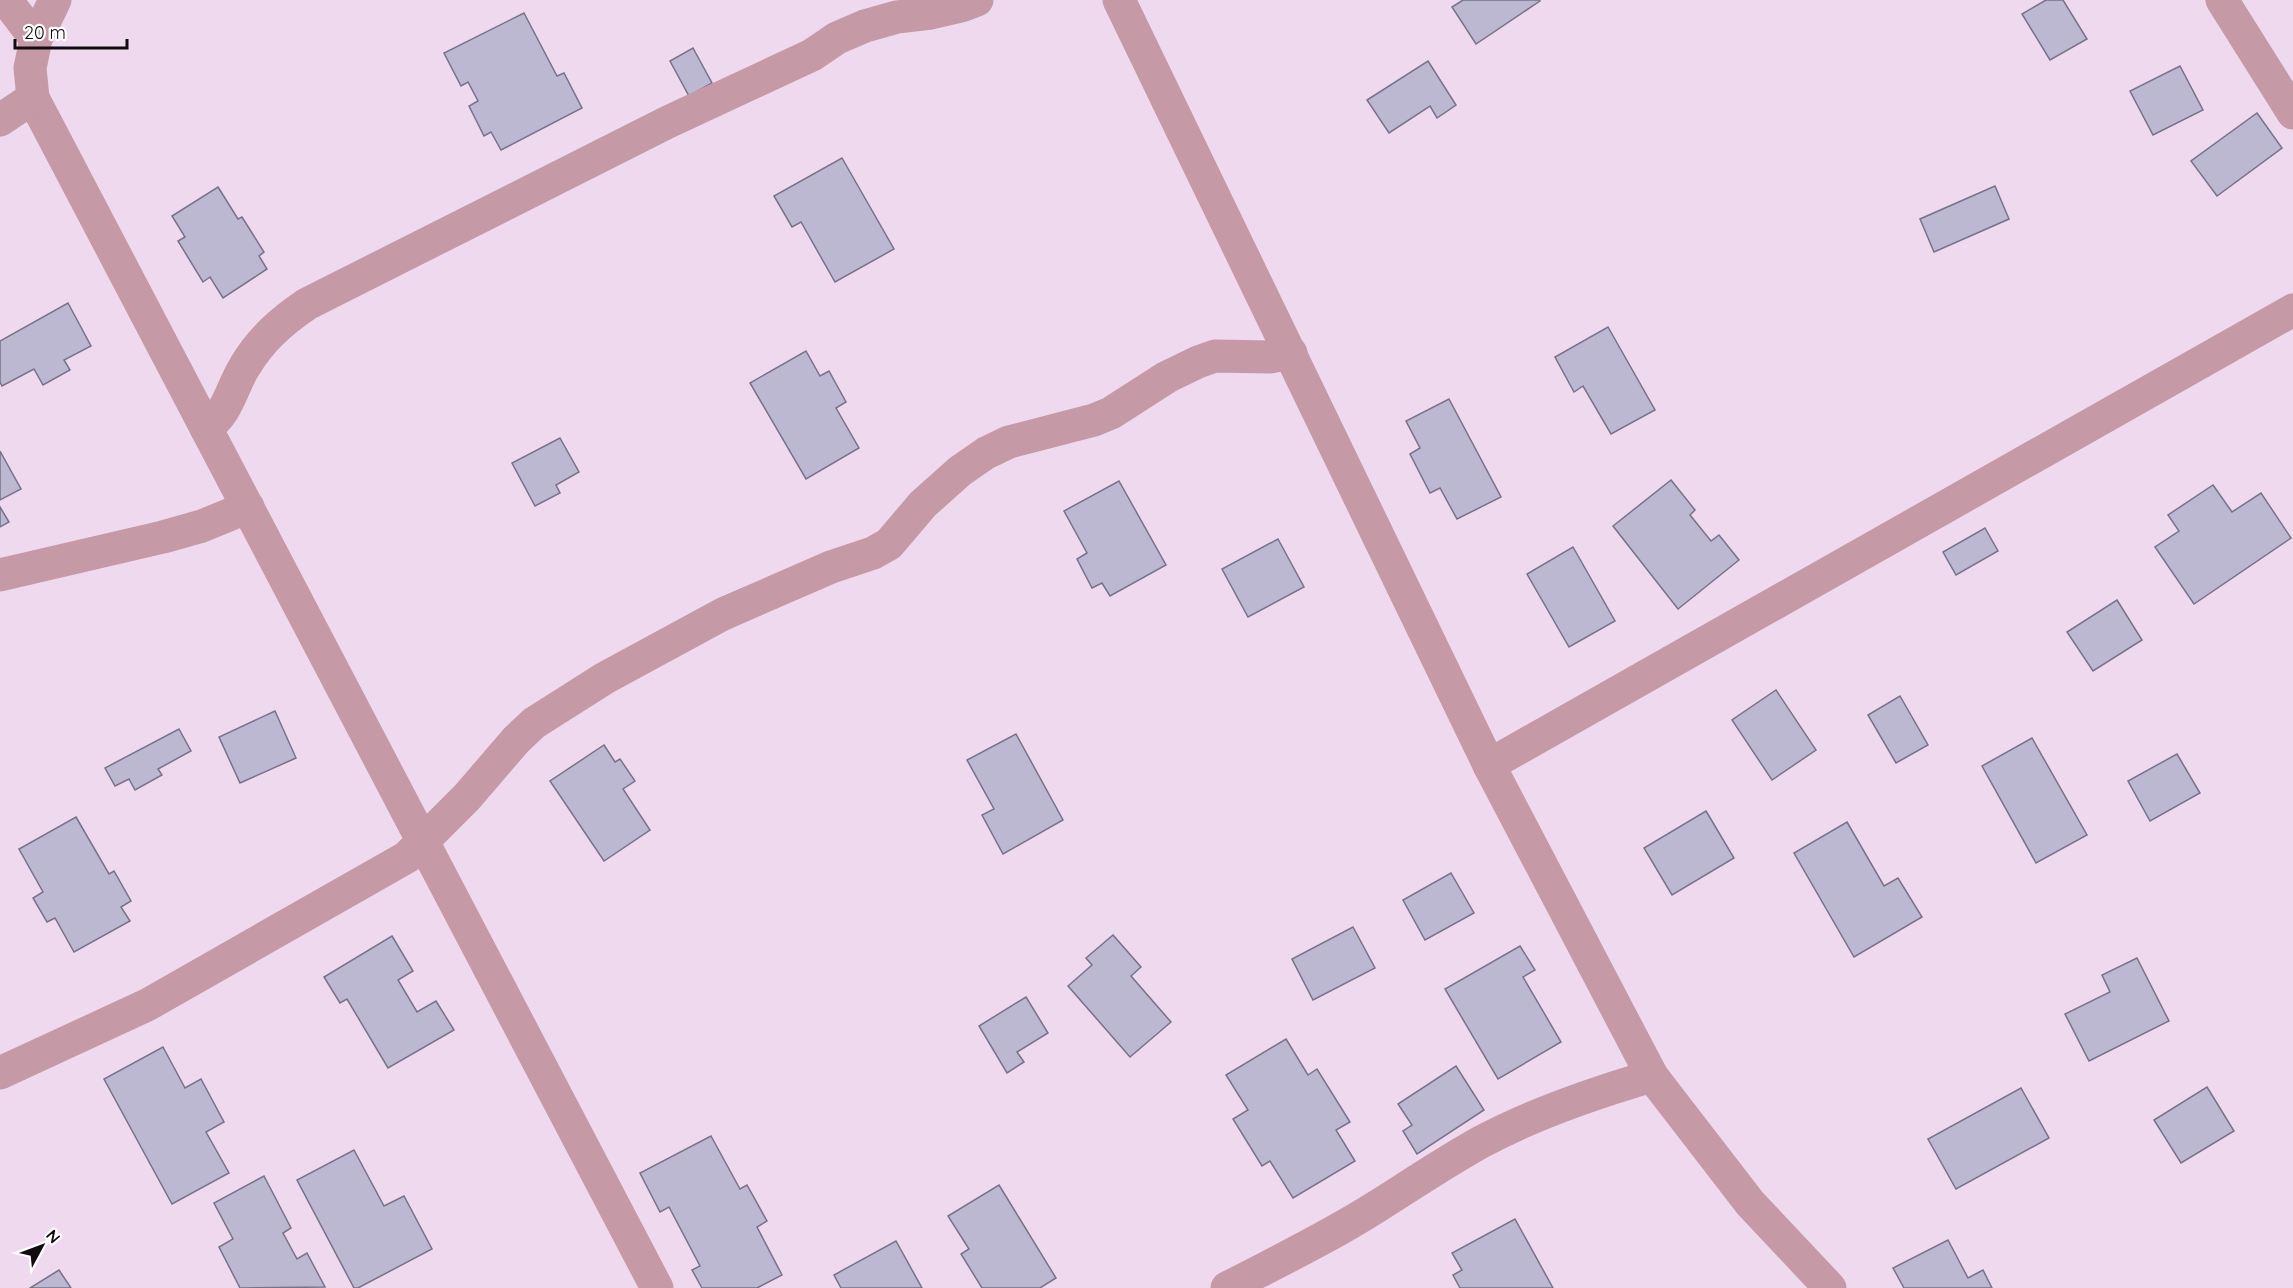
<svg xmlns="http://www.w3.org/2000/svg" width="2293" height="1288" viewBox="0 0 2293 1288" font-family="Quicksand,sans-serif">
	<rect width="100%" height="100%" fill="#efd9ee"/>
	<!-- building -->
	<g fill="#bdb8d2" stroke="#77728a" stroke-width="1.5">
		<path d="M1463,0H1539L1540,1L1476,44L1452,7Z"/>
		<path d="M2046,0H2063L2087,39L2050,60L2022,14Z"/>
		<path d="M524,13L557,76L564,73L582,108L501,150L491,132L484,136L469,106L478,101L468,82L461,86L444,53Z"/>
		<path d="M693,48L712,83L689,96L670,61Z"/>
		<path d="M1428,61L1456,105L1437,118L1430,106L1389,133L1367,100Z"/>
		<path d="M2180,66L2203,110L2153,135L2130,91Z"/>
		<path d="M2257,113L2282,148L2217,196L2191,161Z"/>
		<path d="M842,158L894,249L835,282L801,222L792,227L774,196Z"/>
		<path d="M1995,186L2009,219L1934,252L1920,219Z"/>
		<path d="M218,187L238,219L242,217L264,252L259,256L267,269L223,298L210,277L203,282L178,241L185,237L172,216Z"/>
		<path d="M68,303L91,346L64,360L70,370L43,385L34,369L2,386L0,382V341Z"/>
		<path d="M1608,327L1655,410L1611,434L1583,386L1574,392L1555,357Z"/>
		<path d="M806,351L820,376L829,371L846,402L836,408L859,448L806,479L750,383Z"/>
		<path d="M1449,399L1501,497L1457,519L1440,488L1430,493L1410,454L1420,448L1406,421Z"/>
		<path d="M560,438L579,472L556,485L560,493L535,506L512,463Z"/>
		<path d="M0,451L21,489L0,500Z"/>
		<path d="M1671,480L1695,510L1690,515L1711,541L1719,535L1739,560L1678,609L1613,526Z"/>
		<path d="M1119,481L1166,565L1110,596L1102,583L1092,588L1077,559L1087,553L1064,511Z"/>
		<path d="M2213,485L2232,512L2261,493L2291,538L2194,604L2155,547L2179,531L2168,515Z"/>
		<path d="M0,507L9,522L0,527Z"/>
		<path d="M1985,528L1998,551L1956,575L1943,552Z"/>
		<path d="M1278,539L1304,587L1248,617L1222,569Z"/>
		<path d="M1573,547L1615,621L1569,647L1527,574Z"/>
		<path d="M2117,600L2142,640L2093,671L2067,632Z"/>
		<path d="M1776,690L1816,750L1772,780L1732,720Z"/>
		<path d="M1900,696L1928,745L1896,763L1868,715Z"/>
		<path d="M275,711L296,758L240,783L219,737Z"/>
		<path d="M179,729L191,751L158,769L162,775L135,790L129,779L115,786L105,768Z"/>
		<path d="M1016,734L1063,820L1003,854L982,815L994,809L967,760Z"/>
		<path d="M2032,738L2087,835L2036,863L1982,766Z"/>
		<path d="M604,745L615,762L620,759L635,781L623,789L650,830L604,861L550,781Z"/>
		<path d="M2177,754L2200,793L2150,821L2128,781Z"/>
		<path d="M1706,811L1734,858L1672,895L1644,848Z"/>
		<path d="M76,817L109,874L114,871L131,901L121,907L130,921L74,952L55,918L47,922L33,898L43,892L19,849Z"/>
		<path d="M1847,822L1884,886L1898,878L1922,917L1854,957L1794,853Z"/>
		<path d="M1451,873L1474,913L1425,940L1403,900Z"/>
		<path d="M1353,927L1375,968L1313,1000L1292,959Z"/>
		<path d="M1113,935L1141,967L1131,976L1171,1022L1130,1057L1068,986L1092,965L1086,958Z"/>
		<path d="M392,936L413,971L398,980L417,1012L436,1001L454,1030L388,1068L347,999L340,1003L324,977Z"/>
		<path d="M1520,946L1535,970L1523,977L1561,1042L1498,1079L1445,989Z"/>
		<path d="M2137,958L2169,1021L2089,1061L2065,1014L2110,992L2102,975Z"/>
		<path d="M1026,997L1048,1033L1017,1052L1024,1062L1007,1073L979,1026Z"/>
		<path d="M1286,1039L1308,1075L1317,1069L1350,1122L1336,1130L1355,1161L1293,1198L1270,1161L1262,1166L1233,1119L1248,1110L1226,1075Z"/>
		<path d="M163,1047L185,1088L201,1079L224,1122L206,1132L229,1173L172,1204L104,1079Z"/>
		<path d="M1456,1066L1484,1110L1417,1154L1403,1131L1412,1125L1398,1104Z"/>
		<path d="M2207,1087L2234,1131L2181,1163L2154,1120Z"/>
		<path d="M2021,1088L2049,1138L1956,1189L1928,1139Z"/>
		<path d="M711,1136L740,1189L747,1185L767,1221L757,1227L782,1275L757,1288H702L692,1270L700,1266L669,1207L660,1212L640,1173Z"/>
		<path d="M354,1150L384,1206L404,1196L432,1249L358,1288H354L297,1180Z"/>
		<path d="M264,1176L291,1228L283,1233L297,1259L307,1253L325,1287L240,1288L219,1247L233,1239L214,1203Z"/>
		<path d="M999,1185L1056,1278L1040,1288H982L961,1254L969,1249L948,1216Z"/>
		<path d="M1515,1219L1553,1288H1460L1453,1275L1462,1270L1452,1253Z"/>
		<path d="M1948,1240L1968,1278L1983,1270L1992,1288H1904L1893,1268Z"/>
		<path d="M896,1241L922,1288H841L834,1275Z"/>
		<path d="M59,1270L71,1288H30Z"/>
	</g>
	<g fill="none" stroke-linecap="round" stroke-linejoin="round">
		<!-- minor -->
		<g stroke="#c599a5" stroke-width="33">
			<path d="M6,0L36,39"/>
			<path d="M55,0L36,39L30,68L33,98L657,1288"/>
			<path d="M1119,0L1489,765L1652,1076L1750,1203L1830,1288"/>
			<path d="M2222,0L2293,113"/>
			<path d="M0,120L33,98"/>
			<path d="M206,428C229,412 231,388 245,366C261,339 282,321 307,304L668,122L812,55L837,38L865,26L897,17L931,13L961,6L977,0"/>
			<path d="M0,575L163,537L202,526L248,507"/>
			<path d="M1489,765L2293,310"/>
			<path d="M0,1073L147,1005L407,857L467,797L516,740L534,723L605,678L723,614L831,567L873,553L889,544L923,504L960,471L986,453L1009,442L1094,420L1111,413L1167,377L1198,362L1215,356L1270,357L1291,353"/>
			<path d="M1227,1288C1277,1262 1329,1237 1376,1207C1411,1185 1445,1162 1481,1142C1535,1113 1594,1093 1652,1076"/>
		</g>
	</g>
	<!-- north arrow -->
	<g transform="translate(42 1246) rotate(49)" stroke="#ffffff" stroke-width="4.5" paint-order="stroke">
	<path d="M0-4.5L10 22L0 15L-10 22Z" fill="#120b11"/>
	<text y="-9" font-size="16" font-weight="bold" text-anchor="middle" fill="#120b11">N</text>
	</g>
	<!-- scale -->
	<path d="M15 39v9h112v-9" fill="none" stroke="#120b11" stroke-width="3"/>
	<text x="24" y="39" font-size="18" fill="#120b11" stroke="#ffffff" stroke-width="4.5" paint-order="stroke">20 m</text>
</svg>
